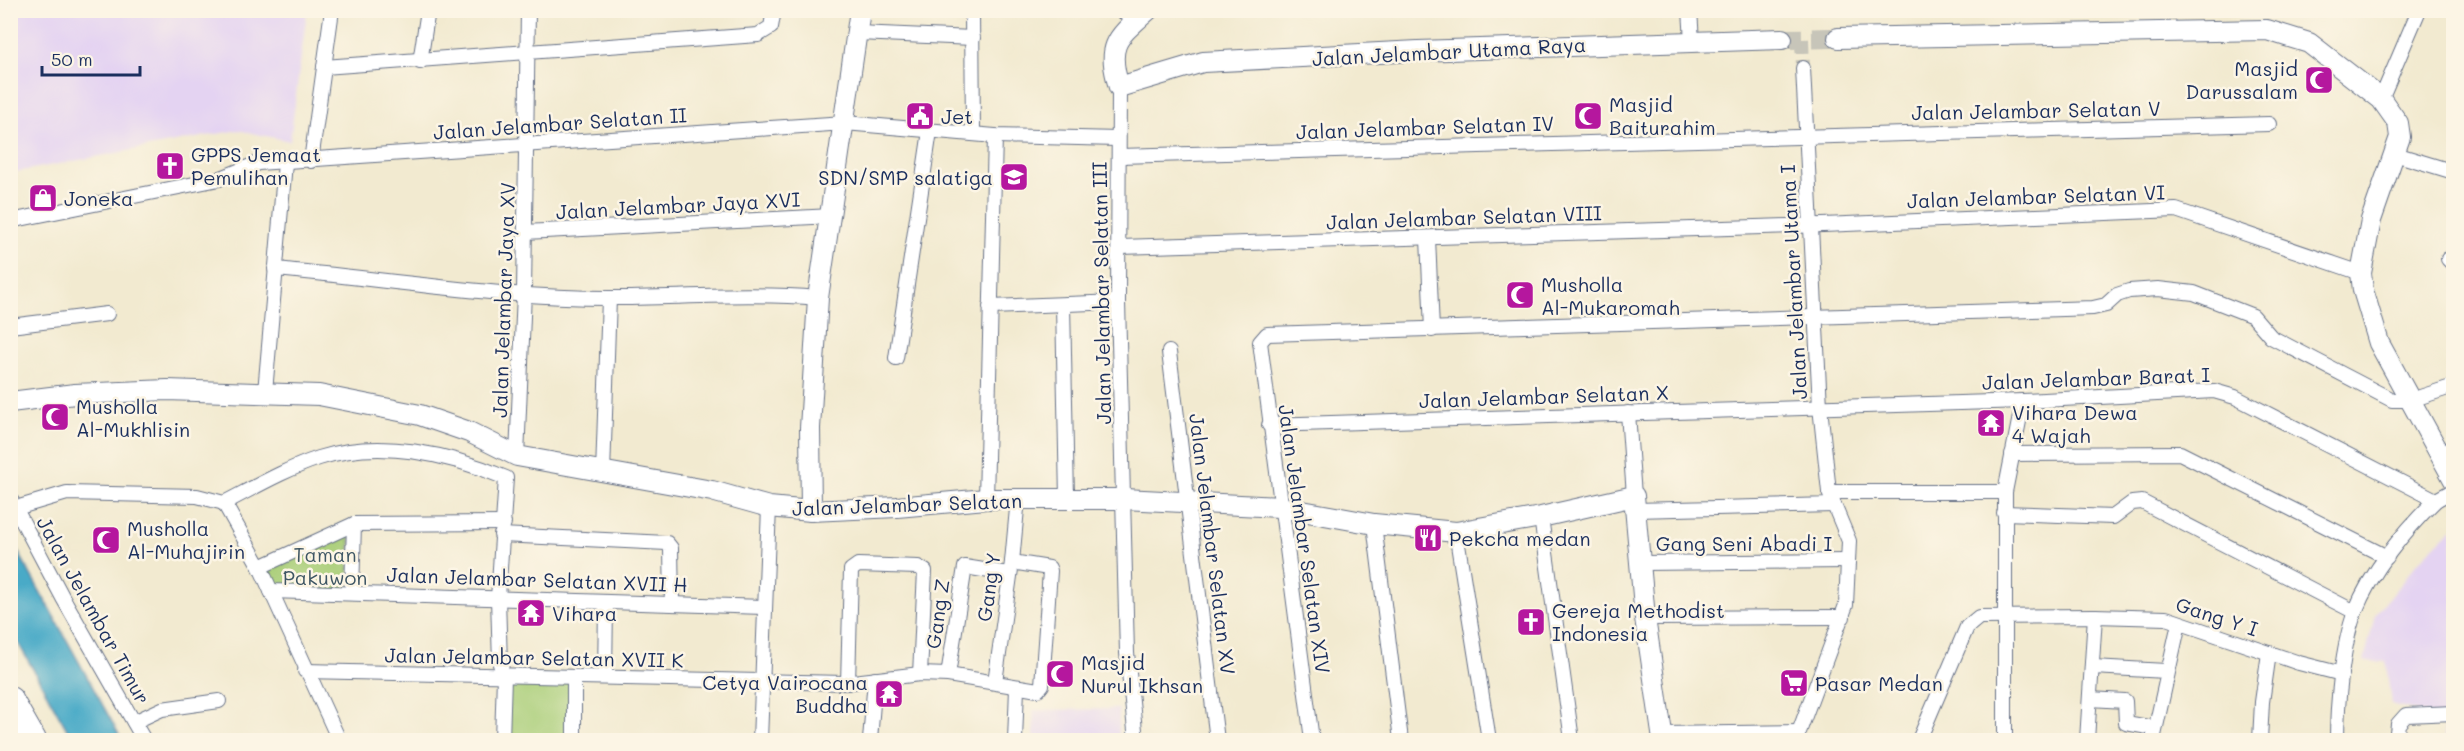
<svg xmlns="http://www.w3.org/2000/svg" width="2464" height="751" viewBox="0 0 2464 751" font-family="Mali,sans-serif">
	<rect width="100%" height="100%" fill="#fcf5e5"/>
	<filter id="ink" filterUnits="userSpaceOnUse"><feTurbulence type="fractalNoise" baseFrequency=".0167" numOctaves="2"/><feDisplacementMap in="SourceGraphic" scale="12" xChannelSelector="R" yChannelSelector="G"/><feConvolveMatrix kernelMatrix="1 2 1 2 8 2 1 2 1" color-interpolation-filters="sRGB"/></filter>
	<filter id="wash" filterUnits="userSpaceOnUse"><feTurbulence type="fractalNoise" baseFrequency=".008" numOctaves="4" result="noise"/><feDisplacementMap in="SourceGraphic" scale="24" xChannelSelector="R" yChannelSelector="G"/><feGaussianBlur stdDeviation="1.35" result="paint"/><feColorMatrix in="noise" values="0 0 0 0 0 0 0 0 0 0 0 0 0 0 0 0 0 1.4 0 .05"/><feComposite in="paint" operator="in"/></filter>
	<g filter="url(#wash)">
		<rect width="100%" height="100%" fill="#f2ead0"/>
		<!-- built -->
		<g fill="#e4d3f2">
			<path d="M11,10L307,11L290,141L238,130L11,173Z"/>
			<path d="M2453,528V740H2445L2443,718L2391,704L2386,662L2364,661L2375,615L2420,560Z"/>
			<path d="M1119,709V740H1034L1033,710Z"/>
		</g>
		<!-- green -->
		<g fill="#a8cd77" stroke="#627e6a" stroke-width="1.5">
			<path d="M351,527L348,591L272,587L260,566Z"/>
			<path d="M504,676L574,677V740H502Z"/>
		</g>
		<!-- water -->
		<path fill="#48aac7" stroke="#326c92" stroke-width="1.5" d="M10,539H11L122,740H73L11,630Z"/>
	</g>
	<g filter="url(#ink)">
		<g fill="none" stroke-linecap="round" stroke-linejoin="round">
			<!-- street-tunnel -->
			<path stroke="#c7c5b9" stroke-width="14" stroke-dasharray="14 7" stroke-linecap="butt" d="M1802,39L1803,68"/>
			<!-- secondary-tunnel -->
			<path stroke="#c7c5b9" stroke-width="20" stroke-dasharray="20 10" stroke-linecap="butt" d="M1782,39L1838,38"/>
			<!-- street casing -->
			<g stroke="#667086" stroke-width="16">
				<g id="street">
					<path d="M972,10L973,134"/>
					<path d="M1121,10L1135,22"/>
					<path d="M1690,10L1692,41"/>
					<path d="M858,33L973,38"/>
					<path d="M420,62L428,10"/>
					<path d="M324,67L758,35L771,27L774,10"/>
					<path d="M1119,87L1118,302L1127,653L1136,740"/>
					<path d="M2381,99L2419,10"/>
					<path d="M2395,154L2454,172"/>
					<path d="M1119,156L2269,124"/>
					<path d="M311,161L332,10"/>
					<path d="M10,221L219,179L258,163L845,123L995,136L1118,139"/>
					<path d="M525,232L832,216"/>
					<path d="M1428,238L1432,330"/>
					<path d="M1120,247L1823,225L2176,210L2361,273"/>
					<path d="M2448,259L2454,265"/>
					<path d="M275,269C385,279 499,298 610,298C679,298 749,292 818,298"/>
					<path d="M1063,305L1067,499"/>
					<path d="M990,307L1118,302"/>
					<path d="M10,326L107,314"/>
					<path d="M1169,352L1217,740"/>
					<path d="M896,358L930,131"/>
					<path d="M265,392L285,163"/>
					<path d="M1628,413L1634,496"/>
					<path d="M1269,425L2023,401L2214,391L2235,397L2436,500L2454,490"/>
					<path d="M2012,454L2180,453L2387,557"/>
					<path d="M517,456L524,293L528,10"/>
					<path d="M603,473L609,298"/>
					<path d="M1829,492H2005"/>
					<path d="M10,498L63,598L144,740"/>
					<path d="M986,499L995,136"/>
					<path d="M224,503L260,567L339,740"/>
					<path d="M16,508L67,493L197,496L224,503C255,487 286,469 319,458C379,438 450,454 506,478L498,598L500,664L504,676L502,740"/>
					<path d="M1635,510L1834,505L1829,492L1820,407L1803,68"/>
					<path d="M2004,513L2113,517L2132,503L2142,502L2355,612"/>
					<path d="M1541,517L1572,740"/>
					<path d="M1374,524L1401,740"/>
					<path d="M1456,532L1489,740"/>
					<path d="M501,535L667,543L671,548L672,603"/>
					<path d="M1642,563L1848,561"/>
					<path d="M260,567L354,524L504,523"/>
					<path d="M271,591L764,607"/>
					<path d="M352,592L354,524"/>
					<path d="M1645,618L1843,617"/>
					<path d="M2093,667L2166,671"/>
					<path d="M305,671L845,683L920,674L948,675L1038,690L1042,685L1050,571L1049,568L1012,562"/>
					<path d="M948,675L965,567L1008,574"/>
					<path d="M574,677V740"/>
					<path d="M605,677L606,603"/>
					<path d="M995,682L1012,562L1018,498"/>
					<path d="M848,683L851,570L858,565L918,567L925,571L920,674"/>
					<path d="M2090,699L2125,701L2126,723L2154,728"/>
					<path d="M134,722L162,709L219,701"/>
					<path d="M1662,734L1798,732"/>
					<path d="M760,740L769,507"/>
					<path d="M870,740L875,679"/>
					<path d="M1015,740L1017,688"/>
					<path d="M1312,740L1260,342L1267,334L2093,308L2106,305L2117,295L2129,291L2158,289L2194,293L2253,316L2271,337L2392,400H2411L2454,386"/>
					<path d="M1796,740L1846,605L1849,541L1834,505"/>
					<path d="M1919,740L1967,627L1979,617L2095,616L2166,618L2299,663L2342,674"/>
					<path d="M2005,740V492L2023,401"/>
					<path d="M2087,740L2095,616"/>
					<path d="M2153,740L2179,623"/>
					<path d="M2260,740L2262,702L2269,653"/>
					<path d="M2337,740C2337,704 2342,646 2355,612C2371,571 2405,530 2436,500"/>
					<path d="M2396,740L2398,724L2406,715L2454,713"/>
				</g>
			</g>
			<!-- secondary casing -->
			<g stroke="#667086" stroke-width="22">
				<g id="secondary">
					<path d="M1148,10C1117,38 1106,44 1119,87L1203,62L1418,51L1782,39"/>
					<path d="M1838,38L2267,30L2309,43L2381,99L2398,123L2400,137L2371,220L2361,273L2363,290L2379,343L2454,480"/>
					<path d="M10,402L75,394L167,390L319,395L420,415L469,432L517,456L712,491L769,507L811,511L897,507L986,499H1124L1280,507L1374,524L1456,532L1541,517L1634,496L1645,618L1663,740"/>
					<path d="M811,511L810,428L818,298L860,10"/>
				</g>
			</g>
			<!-- highway casing -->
			<g stroke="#667086" stroke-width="28">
				<path id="highway" d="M10,700L33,740"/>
			</g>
			<!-- street -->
			<use href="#street" stroke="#fff" stroke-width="14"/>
			<!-- secondary -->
			<use href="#secondary" stroke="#fff" stroke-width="20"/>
			<!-- highway -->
			<use href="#highway" stroke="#fff" stroke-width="26"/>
		</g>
	</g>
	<!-- icons -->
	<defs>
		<g id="mosque-square" transform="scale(1.5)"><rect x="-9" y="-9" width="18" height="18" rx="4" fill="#b5179e" stroke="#fcf5e5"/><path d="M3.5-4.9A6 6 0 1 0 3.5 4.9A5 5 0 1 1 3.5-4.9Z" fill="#fff"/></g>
		<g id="civic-square" transform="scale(1.5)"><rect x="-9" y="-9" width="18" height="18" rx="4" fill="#b5179e" stroke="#fcf5e5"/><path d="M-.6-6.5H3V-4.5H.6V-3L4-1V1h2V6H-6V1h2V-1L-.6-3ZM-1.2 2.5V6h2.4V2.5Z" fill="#fff"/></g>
		<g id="church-square" transform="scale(1.5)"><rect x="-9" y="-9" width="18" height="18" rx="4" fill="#b5179e" stroke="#fcf5e5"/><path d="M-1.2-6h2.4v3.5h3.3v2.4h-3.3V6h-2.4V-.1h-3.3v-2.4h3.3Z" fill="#fff"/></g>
		<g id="school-square" transform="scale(1.5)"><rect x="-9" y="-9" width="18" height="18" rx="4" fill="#b5179e" stroke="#fcf5e5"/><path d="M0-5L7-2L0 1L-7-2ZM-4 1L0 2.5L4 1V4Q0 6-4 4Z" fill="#fff"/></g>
		<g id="shop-square" transform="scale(1.5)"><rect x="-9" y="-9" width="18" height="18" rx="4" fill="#b5179e" stroke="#fcf5e5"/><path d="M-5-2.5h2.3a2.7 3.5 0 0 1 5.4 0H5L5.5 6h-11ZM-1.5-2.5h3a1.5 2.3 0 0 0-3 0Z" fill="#fff"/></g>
		<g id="temple-square" transform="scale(1.5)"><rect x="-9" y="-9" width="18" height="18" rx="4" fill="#b5179e" stroke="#fcf5e5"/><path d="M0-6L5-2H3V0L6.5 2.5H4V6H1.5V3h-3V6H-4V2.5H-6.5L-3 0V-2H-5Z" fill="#fff"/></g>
		<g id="restaurant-square" transform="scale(1.5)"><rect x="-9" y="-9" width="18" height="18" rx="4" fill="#b5179e" stroke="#fcf5e5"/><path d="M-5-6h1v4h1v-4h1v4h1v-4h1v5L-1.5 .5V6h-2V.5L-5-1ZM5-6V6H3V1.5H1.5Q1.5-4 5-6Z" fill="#fff"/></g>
		<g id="supermarket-square" transform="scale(1.5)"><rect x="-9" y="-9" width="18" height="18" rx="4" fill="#b5179e" stroke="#fcf5e5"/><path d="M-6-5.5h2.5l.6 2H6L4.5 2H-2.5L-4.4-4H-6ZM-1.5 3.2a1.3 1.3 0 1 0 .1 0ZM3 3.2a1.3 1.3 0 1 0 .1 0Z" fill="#fff"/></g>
	</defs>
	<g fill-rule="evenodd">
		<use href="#mosque-square" x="2319" y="80"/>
		<use href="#civic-square" x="920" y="116"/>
		<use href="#mosque-square" x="1588" y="116"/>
		<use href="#church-square" x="170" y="166"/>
		<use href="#school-square" x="1014" y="177"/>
		<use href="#shop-square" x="43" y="198"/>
		<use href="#mosque-square" x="1520" y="295"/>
		<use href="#mosque-square" x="55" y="417"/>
		<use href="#temple-square" x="1991" y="423"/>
		<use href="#restaurant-square" x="1428" y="538"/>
		<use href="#mosque-square" x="106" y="540"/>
		<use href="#temple-square" x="531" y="613"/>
		<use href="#church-square" x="1531" y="622"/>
		<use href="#mosque-square" x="1060" y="674"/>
		<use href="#supermarket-square" x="1794" y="683"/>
		<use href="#temple-square" x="889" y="694"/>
	</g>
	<g text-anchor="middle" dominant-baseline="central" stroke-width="5" stroke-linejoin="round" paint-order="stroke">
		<!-- street labels -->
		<g font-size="20" fill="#1b2f5e" stroke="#fcf5e5">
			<text transform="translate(1449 51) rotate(-3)">Jalan Jelambar Utama Raya</text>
			<text transform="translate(2036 110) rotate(-1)">Jalan Jelambar Selatan V</text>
			<text transform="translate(560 123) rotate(-4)">Jalan Jelambar Selatan II</text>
			<text transform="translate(1425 127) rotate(-2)">Jalan Jelambar Selatan IV</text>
			<text transform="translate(2036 196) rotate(-2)">Jalan Jelambar Selatan VI</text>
			<text transform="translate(678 205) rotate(-3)">Jalan Jelambar Jaya XVI</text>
			<text transform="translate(1464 217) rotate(-2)">Jalan Jelambar Selatan VIII</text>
			<text transform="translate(1793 282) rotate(-93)">Jalan Jelambar Utama I</text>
			<text transform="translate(1101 293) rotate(-91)">Jalan Jelambar Selatan III</text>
			<text transform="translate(503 300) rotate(-88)">Jalan Jelambar Jaya XV</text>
			<text transform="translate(2096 378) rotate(-2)">Jalan Jelambar Barat I</text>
			<text transform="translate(1544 396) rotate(-2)">Jalan Jelambar Selatan X</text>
			<text transform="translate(907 504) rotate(-2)">Jalan Jelambar Selatan</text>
			<text transform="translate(1305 539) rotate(82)">Jalan Jelambar Selatan XIV</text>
			<text x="1744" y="543">Gang Seni Abadi I</text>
			<text transform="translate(1213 544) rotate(83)">Jalan Jelambar Selatan XV</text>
			<text transform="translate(537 579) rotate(2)">Jalan Jelambar Selatan XVII H</text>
			<text transform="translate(988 587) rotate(-82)">Gang Y</text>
			<text transform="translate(94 610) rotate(61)">Jalan Jelambar Timur</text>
			<text transform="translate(937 614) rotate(-82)">Gang Z</text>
			<text transform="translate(2217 616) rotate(18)">Gang Y I</text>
			<text transform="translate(534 657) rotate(1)">Jalan Jelambar Selatan XVII K</text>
		</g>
		<!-- poi labels -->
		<g font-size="20" fill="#1b2f5e" stroke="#fcf5e5" text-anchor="start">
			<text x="2298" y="68" text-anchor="end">Masjid<tspan x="2298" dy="23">Darussalam</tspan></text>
			<text x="1609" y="104">Masjid<tspan x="1609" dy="23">Baiturahim</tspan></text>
			<text x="941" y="116">Jet</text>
			<text x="191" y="154">GPPS Jemaat<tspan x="191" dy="23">Pemulihan</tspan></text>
			<text x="993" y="177" text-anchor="end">SDN/SMP salatiga</text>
			<text x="64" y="198">Joneka</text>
			<text x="1541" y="284">Musholla<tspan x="1541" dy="23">Al-Mukaromah</tspan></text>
			<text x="76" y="406">Musholla<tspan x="76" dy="23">Al-Mukhlisin</tspan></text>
			<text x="2012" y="412">Vihara Dewa<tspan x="2012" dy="23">4 Wajah</tspan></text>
			<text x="127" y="528">Musholla<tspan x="127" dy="23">Al-Muhajirin</tspan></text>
			<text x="1449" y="538">Pekcha medan</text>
			<text x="1552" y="610">Gereja Methodist<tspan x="1552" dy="23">Indonesia</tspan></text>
			<text x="552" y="613">Vihara</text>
			<text x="1081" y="662">Masjid<tspan x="1081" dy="23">Nurul Ikhsan</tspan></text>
			<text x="868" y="682" text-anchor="end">Cetya Vairocana<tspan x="868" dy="23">Buddha</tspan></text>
			<text x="1815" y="683">Pasar Medan</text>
		</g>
		<!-- park labels -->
		<g font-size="20" fill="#3e5664" stroke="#fcf5e5">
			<text x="325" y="554">Taman<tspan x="325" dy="23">Pakuwon</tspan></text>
		</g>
	</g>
	<!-- margin -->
	<rect width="2464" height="751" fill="none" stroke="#fcf5e5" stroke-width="36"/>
	<!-- scale -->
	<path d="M42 66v9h98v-9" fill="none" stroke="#1b2f5e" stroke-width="3"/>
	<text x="51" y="66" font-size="18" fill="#1b2f5e" stroke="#fcf5e5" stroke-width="4.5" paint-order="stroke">50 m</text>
</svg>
